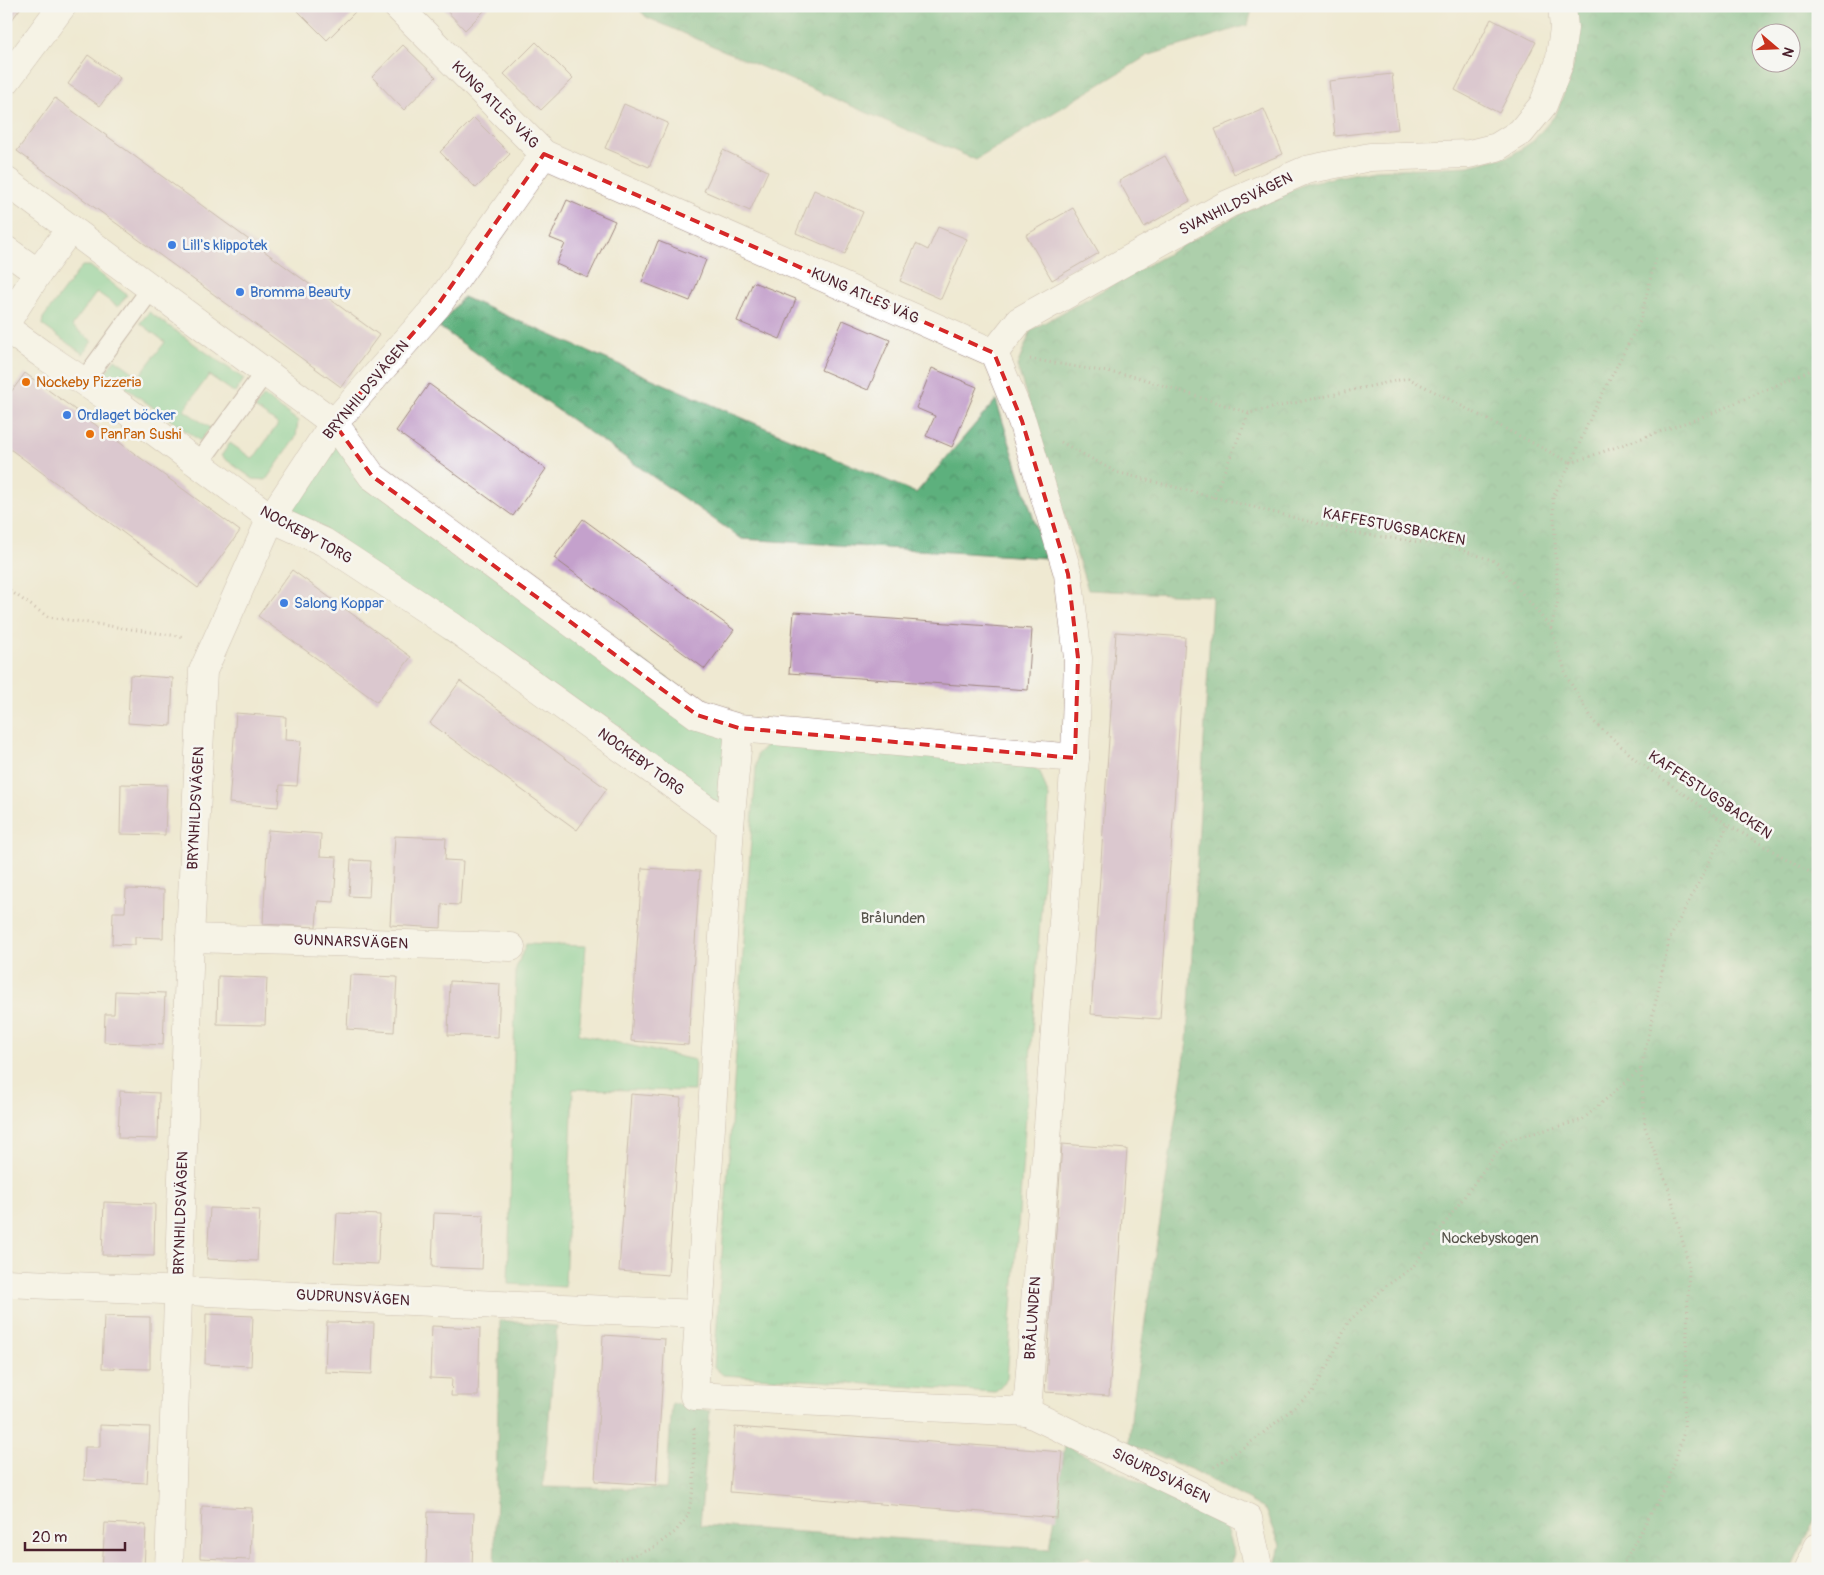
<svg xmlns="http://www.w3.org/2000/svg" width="1824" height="1575" viewBox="0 0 1824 1575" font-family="Pangolin,sans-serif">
	<defs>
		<pattern id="forest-crowns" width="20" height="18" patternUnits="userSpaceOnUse" patternTransform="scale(1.25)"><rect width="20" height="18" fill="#5db07d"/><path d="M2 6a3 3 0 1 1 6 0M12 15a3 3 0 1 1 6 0" fill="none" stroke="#4f8f67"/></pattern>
		<pattern id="park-tufts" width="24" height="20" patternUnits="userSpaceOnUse" patternTransform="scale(1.25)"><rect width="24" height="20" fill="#72cc93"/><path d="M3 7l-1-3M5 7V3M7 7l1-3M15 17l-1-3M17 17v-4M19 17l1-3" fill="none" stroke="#64af7f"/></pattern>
	</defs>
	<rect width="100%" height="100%" fill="#f6f6f2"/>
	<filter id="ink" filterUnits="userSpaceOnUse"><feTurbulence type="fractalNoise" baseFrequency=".02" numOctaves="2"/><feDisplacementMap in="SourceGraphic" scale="10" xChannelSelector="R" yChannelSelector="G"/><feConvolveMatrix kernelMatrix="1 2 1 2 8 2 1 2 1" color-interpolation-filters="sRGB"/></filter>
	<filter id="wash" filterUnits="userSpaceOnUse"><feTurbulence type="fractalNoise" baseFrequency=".0096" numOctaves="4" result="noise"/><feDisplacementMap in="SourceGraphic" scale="20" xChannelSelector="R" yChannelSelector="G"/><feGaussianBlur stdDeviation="1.12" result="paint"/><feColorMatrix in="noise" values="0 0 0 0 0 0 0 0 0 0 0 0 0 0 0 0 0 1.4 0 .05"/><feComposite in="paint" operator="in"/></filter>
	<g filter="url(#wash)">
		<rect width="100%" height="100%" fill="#efe9d2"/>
		<!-- grass -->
		<g fill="#72cc93" stroke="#5e765f">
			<path d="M82,266H90L127,295L118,307L97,292L72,326L92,341L83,354L42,325L43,318Z"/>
			<path d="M149,312L244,379L235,393L209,375L184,410L210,428L200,441L105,373L115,359L139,376L165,342L140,323Z"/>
			<path d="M264,396L298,421L296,437L266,480L253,479L221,456L230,443L253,459L278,424L255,408Z"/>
			<path d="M334,423L372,476L739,728L730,826L271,518Z"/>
			<path d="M526,944L586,946L579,1034L695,1060L694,1091L573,1089L565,1287L508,1284L516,968Z"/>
		</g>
		<!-- forest -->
		<g fill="url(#forest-crowns)" stroke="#546854" fill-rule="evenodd">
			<path d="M636,6H1253L1248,25L1147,56L976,160L646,17Z"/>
			<path d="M1574,6H1818V1513L1791,1569H1274L1280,1545L1266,1510L1195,1471L1129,1444L1132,1408L1187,1041L1212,596L1088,590L1017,366L1031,330L1234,217L1306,183L1373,170L1468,166L1510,156L1533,141L1556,114L1572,73L1576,24ZM1762,32H1792V62H1762Z"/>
			<path d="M463,297L916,493L996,400L1046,558L742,539L439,327Z"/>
			<path d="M500,1320L557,1326L543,1487L666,1489L672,1403L710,1411L700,1525L1050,1549L1065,1445L1225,1526L1234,1554L1229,1569H1102L1088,1556L1060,1569H494Z"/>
		</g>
		<!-- park -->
		<path fill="url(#park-tufts)" stroke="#5e765f" d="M772,741L1024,760L1040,772L1049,797L1007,1379L995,1392L723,1375L714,1367L757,754Z"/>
		<g id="blocks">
			<!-- building -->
			<g fill="#c4a1cc">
				<path d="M6,6H22L6,28Z"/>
				<path d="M293,6H361L327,40Z"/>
				<path d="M442,6H489L465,30Z"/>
				<path d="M1491,19L1536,42L1499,113L1455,90Z"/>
				<path d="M536,42L573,79L541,110L504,74Z"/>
				<path d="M403,45L436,77L404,110L372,77Z"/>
				<path d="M88,55L120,78L100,106L68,84Z"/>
				<path d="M1392,74L1398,129L1335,136L1329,81Z"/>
				<path d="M55,98L379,335L341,387L17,151Z"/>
				<path d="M624,104L668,123L649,167L605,148Z"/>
				<path d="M1264,109L1283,154L1234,174L1215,129Z"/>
				<path d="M474,118L510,154L476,188L440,152Z"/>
				<path d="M723,150L768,171L750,211L704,191Z"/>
				<path d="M1165,156L1190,201L1144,227L1119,181Z"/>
				<path d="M814,190L863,212L845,254L796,233Z"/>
				<path d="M567,200L615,221L588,278L556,264L565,244L550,238Z"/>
				<path d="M1073,208L1099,253L1052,280L1026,235Z"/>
				<path d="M938,227L967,239L941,299L900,281L916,244L928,250Z"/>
				<path d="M658,241L706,260L690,301L642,282Z"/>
				<path d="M753,282L796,299L780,339L737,321Z"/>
				<path d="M843,320L890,340L868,390L821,370Z"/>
				<path d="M932,368L977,387L952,447L926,436L935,416L916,408Z"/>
				<path d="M25,373L240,531L198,588L6,446V399Z"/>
				<path d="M429,384L546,469L513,516L396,431Z"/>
				<path d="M583,519L734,630L705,669L554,558Z"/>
				<path d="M292,570L411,657L377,702L258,616Z"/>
				<path d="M794,612L1032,629L1028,690L789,673Z"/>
				<path d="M1116,632L1185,637L1160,1019L1091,1014Z"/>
				<path d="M130,675L173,678L171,726L128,723Z"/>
				<path d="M460,681L607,789L577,830L430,723Z"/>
				<path d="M236,713L286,717L285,740L301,741L297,786L280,785L278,807L229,803Z"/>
				<path d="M121,784L167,785L165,835L120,834Z"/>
				<path d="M268,830L321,834L320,856L337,857L334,902L318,901L316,927L263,924Z"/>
				<path d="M395,836L446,838L445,860L463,861L460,905L442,904L441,928L390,925Z"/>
				<path d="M351,860L371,861L369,897L349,896Z"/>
				<path d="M642,868L700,871L688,1045L631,1041Z"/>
				<path d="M126,889L164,890L163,938L135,937V945L112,944L113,912H125Z"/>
				<path d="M350,975L397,977L394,1032L347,1029Z"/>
				<path d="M218,976L267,978L265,1025L217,1024Z"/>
				<path d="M450,981L500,984L498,1037L448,1035Z"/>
				<path d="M115,991L165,993L163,1045L104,1042L105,1014H114Z"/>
				<path d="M120,1091L159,1093L158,1139L118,1138Z"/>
				<path d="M631,1094L681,1098L668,1275L619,1271Z"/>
				<path d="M1062,1144L1127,1149L1109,1396L1045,1392Z"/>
				<path d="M104,1202L155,1204L154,1256L102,1255Z"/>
				<path d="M210,1208L260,1210L257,1261L207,1259Z"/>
				<path d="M337,1213L380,1215L378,1264L334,1262Z"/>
				<path d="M434,1213L484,1215L482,1269L432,1267Z"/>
				<path d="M206,1314L253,1316L251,1366L205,1364Z"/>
				<path d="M104,1316L150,1317V1369L102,1368Z"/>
				<path d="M327,1322L374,1323L372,1374L325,1372Z"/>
				<path d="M432,1326L480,1328L478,1396H451L452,1379L430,1378Z"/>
				<path d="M603,1335L665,1339L656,1485L595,1481Z"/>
				<path d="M100,1425L150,1427L147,1483L84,1480L85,1447H100Z"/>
				<path d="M735,1427L1063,1452L1057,1518L730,1492Z"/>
				<path d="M202,1506L252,1508L250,1560L200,1558Z"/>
				<path d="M428,1512L474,1513L472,1567L426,1565Z"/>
				<path d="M105,1523L146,1525L144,1569H102Z"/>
			</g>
		</g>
	</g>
	<g filter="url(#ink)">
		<use href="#blocks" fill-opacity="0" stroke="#9c847e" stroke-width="1"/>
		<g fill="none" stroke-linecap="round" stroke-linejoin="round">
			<!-- service casing -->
			<g stroke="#9c847e" stroke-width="21">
				<g id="service">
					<path d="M83,382L151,289"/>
					<path d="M198,464L265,372"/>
				</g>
			</g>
			<!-- minor casing -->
			<g stroke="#9c847e" stroke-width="29">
				<g id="minor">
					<path d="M397,6L544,154L994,353L1022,421L1068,574L1078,658L1075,758"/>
					<path d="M6,81L62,6"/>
					<path d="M6,181L334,423L372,476L697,715L739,728L1075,758L1027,1412L694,1396L730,826L739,728"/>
					<path d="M6,250L38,273"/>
					<path d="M6,323L38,273L70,229"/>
					<path d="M6,328L42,354L119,405L271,518L324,542L453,627L730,826"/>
					<path d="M994,353L1019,321L1228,204L1306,170L1370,157L1469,154L1497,147L1521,132L1543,105L1559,64L1564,28L1562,6"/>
					<path d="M190,938L511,947"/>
					<path d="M6,1283L699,1314"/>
					<path d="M1027,1412L1248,1518L1258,1566L1257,1569"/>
					<path d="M169,1569L190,938L203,671L271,518L334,423L437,306L544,154"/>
					<path d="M1808,1569L1818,1547"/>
				</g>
			</g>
			<!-- path -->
			<g stroke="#9c847e" stroke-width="3" stroke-dasharray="1 4" stroke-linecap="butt">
				<path d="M1030,359L1137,377L1249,413"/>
				<path d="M1061,442L1116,472L1354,533L1449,546L1495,561L1551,628L1567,677L1594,722L1640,763L1728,825L1818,877"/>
				<path d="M1213,498L1249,413L1408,378L1571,463L1592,414L1640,321L1656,257"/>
				<path d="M6,588L48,617L185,637"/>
				<path d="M1551,628L1558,601L1553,497L1571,463L1710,414L1818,367"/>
				<path d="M1641,1069L1669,940L1728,825"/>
				<path d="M1214,1467L1257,1438L1313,1392L1334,1353L1348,1322L1386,1286L1412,1268L1505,1141L1582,1120L1641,1069L1645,1127L1670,1192L1689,1266L1684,1432L1668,1483L1620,1569"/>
				<path d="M592,1569L651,1549L675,1532L688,1516L694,1486V1427"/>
			</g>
			<!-- service -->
			<use href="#service" stroke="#fff" stroke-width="19"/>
			<!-- minor -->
			<use href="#minor" stroke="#fff" stroke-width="28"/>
		</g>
	</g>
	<!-- marked area -->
	<path d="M0 0H1824V1575H0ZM544,154L994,353L1022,421L1068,574L1078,658L1075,758L739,728L697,715L372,476L334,423L437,306Z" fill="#efe9d2" fill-opacity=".55" fill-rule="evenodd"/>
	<path fill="none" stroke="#d62828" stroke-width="4" stroke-dasharray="10 6" stroke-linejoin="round" d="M544,154L994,353L1022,421L1068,574L1078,658L1075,758L739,728L697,715L372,476L334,423L437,306Z"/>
	<!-- markers -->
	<g fill="#3f7fe0" stroke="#f6f6f2" stroke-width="2">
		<circle cx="172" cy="245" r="5"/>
		<circle cx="240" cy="292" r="5"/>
		<circle cx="67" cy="415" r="5"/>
		<circle cx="284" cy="603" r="5"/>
	</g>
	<g fill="#e8710a" stroke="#f6f6f2" stroke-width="2">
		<circle cx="26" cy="382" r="5"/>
		<circle cx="90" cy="434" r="5"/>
	</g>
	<g text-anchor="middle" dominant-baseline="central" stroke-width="5" stroke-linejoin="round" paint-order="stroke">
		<!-- street labels -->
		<g font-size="15" fill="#4a1f2b" stroke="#f6f6f2">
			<text transform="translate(495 105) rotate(45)">KUNG ATLES VÄG</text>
			<text transform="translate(1236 204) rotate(-26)">SVANHILDSVÄGEN</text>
			<text transform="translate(865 296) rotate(24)">KUNG ATLES VÄG</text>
			<text transform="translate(366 390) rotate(-50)">BRYNHILDSVÄGEN</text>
			<text transform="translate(1394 527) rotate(11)">KAFFESTUGSBACKEN</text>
			<text transform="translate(306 535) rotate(29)">NOCKEBY TORG</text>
			<text transform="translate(641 762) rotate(36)">NOCKEBY TORG</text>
			<text transform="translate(1710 795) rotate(34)">KAFFESTUGSBACKEN</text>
			<text transform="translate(196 808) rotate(-87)">BRYNHILDSVÄGEN</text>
			<text transform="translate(351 942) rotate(2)">GUNNARSVÄGEN</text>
			<text transform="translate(181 1213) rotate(-88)">BRYNHILDSVÄGEN</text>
			<text transform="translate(353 1298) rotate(3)">GUDRUNSVÄGEN</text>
			<text transform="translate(1033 1318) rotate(-86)">BRÅLUNDEN</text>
			<text transform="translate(1161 1476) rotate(26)">SIGURDSVÄGEN</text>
		</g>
		<!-- shop labels -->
		<g font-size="15" fill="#366cbe" stroke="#f6f6f2" text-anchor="start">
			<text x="182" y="245">Lill's klippotek</text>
			<text x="250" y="292">Bromma Beauty</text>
			<text x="77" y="415">Ordlaget böcker</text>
			<text x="294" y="603">Salong Koppar</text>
		</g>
		<!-- food labels -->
		<g font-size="15" fill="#c56008" stroke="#f6f6f2" text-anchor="start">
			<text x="36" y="382">Nockeby Pizzeria</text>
			<text x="100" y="434">PanPan Sushi</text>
		</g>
		<!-- park labels -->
		<g font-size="15" fill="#56534a" stroke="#f6f6f2">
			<text x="893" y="918">Brålunden</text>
			<text x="1490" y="1238">Nockebyskogen</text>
		</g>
	</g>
	<!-- margin -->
	<rect width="1824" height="1575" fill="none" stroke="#f6f6f2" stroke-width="25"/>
	<!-- north arrow -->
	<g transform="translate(1776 48) rotate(109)"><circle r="24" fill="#f6f6f2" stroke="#b1a0a2"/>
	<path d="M0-4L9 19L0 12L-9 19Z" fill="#c8321e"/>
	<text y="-8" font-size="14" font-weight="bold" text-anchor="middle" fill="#4a1f2b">N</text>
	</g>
	<!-- scale -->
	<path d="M25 1542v8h100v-8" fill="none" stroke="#4a1f2b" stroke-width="2.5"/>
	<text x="32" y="1542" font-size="15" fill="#4a1f2b" stroke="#f6f6f2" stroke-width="4" paint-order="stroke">20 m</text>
</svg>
